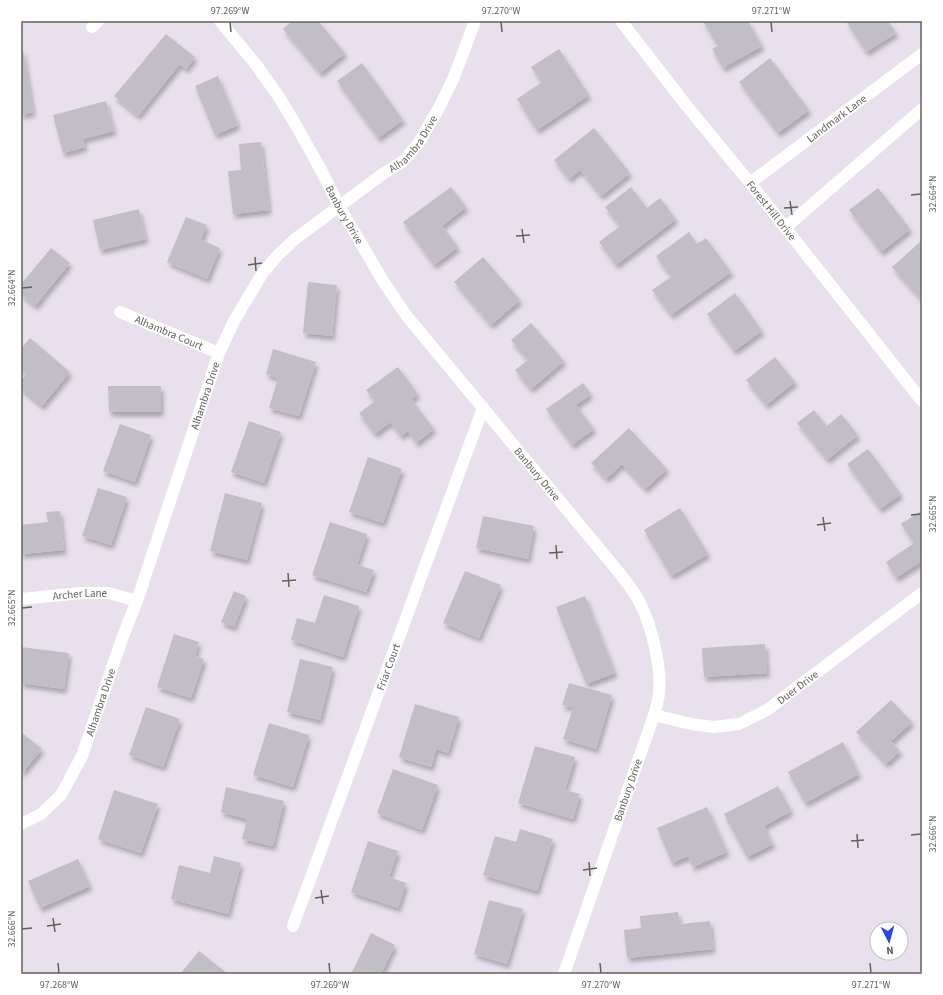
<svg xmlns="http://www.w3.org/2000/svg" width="943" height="995" viewBox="0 0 943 995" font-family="'Source Sans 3',sans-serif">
	<defs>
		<filter id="shadow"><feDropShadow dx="2.5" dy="4.5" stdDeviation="2" flood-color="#0004"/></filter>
	</defs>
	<rect width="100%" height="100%" fill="#e8e1ed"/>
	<!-- building -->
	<g fill="#c2bec8" filter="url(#shadow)">
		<path d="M292,21H318L345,53L320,73L283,29Z"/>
		<path d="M703,21H748L762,46L723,68L712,49L718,46Z"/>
		<path d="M846,21H888L896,33L866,52Z"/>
		<path d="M166,34L195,57L186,69L180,64L138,116L114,96Z"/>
		<path d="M559,49L589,95L537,130L517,99L542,82L531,67Z"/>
		<path d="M21,50H23L33,112L21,115Z"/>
		<path d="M770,58L809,110L778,133L739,82Z"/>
		<path d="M362,63L403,120L378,138L337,81Z"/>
		<path d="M218,76L238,125L215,135L195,86Z"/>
		<path d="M106,101L114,131L83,139L85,147L63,153L53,115Z"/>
		<path d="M594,128L630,173L601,196L580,170L569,179L554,160Z"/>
		<path d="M261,142L269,210L233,214L228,171L241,170L239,144Z"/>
		<path d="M451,187L466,207L442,226L458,247L434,265L403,222Z"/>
		<path d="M631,187L647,208L660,198L676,219L616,265L599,242L620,226L605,207Z"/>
		<path d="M878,188L910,229L881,252L849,210Z"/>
		<path d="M139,209L146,239L100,250L93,220Z"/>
		<path d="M186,217L207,225L201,240L220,248L207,279L167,262Z"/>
		<path d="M689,232L697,244L706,238L731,272L671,315L652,290L671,277L656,256Z"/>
		<path d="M920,242L922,245V300L892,267Z"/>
		<path d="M51,248L70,263L35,306L21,294V284Z"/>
		<path d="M483,257L520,300L491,325L454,282Z"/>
		<path d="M308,282L337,285L332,336L303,333Z"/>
		<path d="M735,293L762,331L734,351L707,314Z"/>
		<path d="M531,323L564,361L531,389L515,370L528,360L511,340Z"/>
		<path d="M30,338L70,372L42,406L21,389V381L26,374L21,370V349Z"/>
		<path d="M273,349L316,362L299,416L269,408L278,378L266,374Z"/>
		<path d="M775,357L795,382L766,405L746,380Z"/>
		<path d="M398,367L418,394L411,399L434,429L416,443L408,431L401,436L390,422L375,434L359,413L375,401L366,390Z"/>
		<path d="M583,383L591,394L576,405L594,429L572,445L546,409Z"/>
		<path d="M108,386H161V412H109Z"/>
		<path d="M814,410L827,426L841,414L858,435L827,460L797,423Z"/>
		<path d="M249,421L281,432L264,483L231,472Z"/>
		<path d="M120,424L151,435L135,482L103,471Z"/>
		<path d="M629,428L667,469L645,489L622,464L606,479L591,463Z"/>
		<path d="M868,449L901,494L880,509L847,464Z"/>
		<path d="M368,457L402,469L383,523L349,512Z"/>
		<path d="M98,488L127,497L111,545L82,536Z"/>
		<path d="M225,493L262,503L247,560L210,551Z"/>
		<path d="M680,508L708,554L671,576L644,530Z"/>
		<path d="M60,511L64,550L21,554V525L48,522L46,512Z"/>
		<path d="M921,511L922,512V561L896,578L886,562L914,543L901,524Z"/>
		<path d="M483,516L534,526L528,559L476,548Z"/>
		<path d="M330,522L367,534L357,565L374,570L366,592L312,575Z"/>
		<path d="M465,571L501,585L479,638L443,623Z"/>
		<path d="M234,591L246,596L234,627L221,622Z"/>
		<path d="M324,595L359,606L343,657L291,640L297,618L315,623Z"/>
		<path d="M585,596L615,673L586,684L556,607Z"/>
		<path d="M174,634L199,642L195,656L204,659L191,698L157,687Z"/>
		<path d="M765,644L767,673L704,677L702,648Z"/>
		<path d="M21,647L69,653L64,689L21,683Z"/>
		<path d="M300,659L333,667L320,720L287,712Z"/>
		<path d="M569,683L612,695L596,749L563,739L573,708L562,705Z"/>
		<path d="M891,700L912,722L891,741L900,751L886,764L856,732Z"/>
		<path d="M415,704L459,717L448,753L436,749L431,767L399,757Z"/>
		<path d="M146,707L180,719L163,767L129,755Z"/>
		<path d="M269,723L309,735L293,787L253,775Z"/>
		<path d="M21,732L42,749L21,774Z"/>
		<path d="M843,742L859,774L805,803L788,772Z"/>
		<path d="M535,746L575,757L565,790L580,794L573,819L518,803Z"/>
		<path d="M393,769L438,785L422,830L377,813Z"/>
		<path d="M778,786L791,811L764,826L773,844L747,857L724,814Z"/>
		<path d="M226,787L284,801L273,846L242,839L247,819L221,812Z"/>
		<path d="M114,790L158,804L141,853L98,839Z"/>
		<path d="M707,807L727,852L693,867L688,856L672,863L657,828Z"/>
		<path d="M520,829L553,839L537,891L483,875L495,836L516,842Z"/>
		<path d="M368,841L398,851L389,877L406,883L398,908L351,892Z"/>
		<path d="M214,856L241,863L228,914L171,899L179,865L210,873Z"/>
		<path d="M78,859L90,886L40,908L28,881Z"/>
		<path d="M489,900L523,909L507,964L474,954Z"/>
		<path d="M678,912L680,924L710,921L713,949L627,958L624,930L641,928L640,916Z"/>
		<path d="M371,933L395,945L381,974H351Z"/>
		<path d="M199,951L228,974H180Z"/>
	</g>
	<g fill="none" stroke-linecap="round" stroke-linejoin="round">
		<!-- street -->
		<g stroke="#fff" stroke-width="12">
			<path id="s1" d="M220,21L257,66L279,97L297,127L321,170L339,206L383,281L406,315L607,558C618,571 633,589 640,603C652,627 662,668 659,694C658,701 656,708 654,715L564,974"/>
			<path d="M92,27L98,21"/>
			<path id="s2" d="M750,183L922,54"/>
			<path d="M785,228L922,109"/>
			<path id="s3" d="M120,312L219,353"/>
			<path id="s4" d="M21,599L82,593H109L137,601"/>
			<path id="s5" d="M654,715L691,724L714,727L739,724L767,710L922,593"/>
			<path id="s6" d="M21,824L41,814L61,795L82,756L123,636L137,601L219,353L234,321L262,274L278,255L295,239L384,173L402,162L418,144L440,106L454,77L475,21"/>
			<path id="s7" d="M293,926L483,408"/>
		</g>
		<!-- secondary -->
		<path stroke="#fff" stroke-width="12" id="s8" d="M621,21L686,105L750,183L922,401"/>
	</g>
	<!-- ticks -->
	<path fill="none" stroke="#606359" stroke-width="1.5" d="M230,22L231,32M501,22L502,32M771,22L772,32M911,195L921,194M790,201L792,215M784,208L798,207M522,229L524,243M516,236L530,235M255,257L256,271M248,265L262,263M22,288L32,287M911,515L921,514M823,517L825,531M817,525L831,523M556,545L557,559M549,553L563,552M288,573L289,587M282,581L296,580M22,608L32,607M857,834L858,848M911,835L921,834M851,841L864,840M589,862L590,876M583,870L597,868M321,890L323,904M315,898L329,896M53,918L55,932M47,926L61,924M22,929L32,928M58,963L59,973M329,963L330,973M600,963L601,973M870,963L871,973"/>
	<g text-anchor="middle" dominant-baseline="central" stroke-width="3" stroke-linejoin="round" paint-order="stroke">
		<!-- street labels -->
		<g font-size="11" fill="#606359" stroke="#fff">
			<text stroke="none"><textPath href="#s2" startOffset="108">Landmark Lane</textPath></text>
			<text stroke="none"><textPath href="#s6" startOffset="811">Alhambra Drive</textPath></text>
			<text stroke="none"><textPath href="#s8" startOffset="242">Forest Hill Drive</textPath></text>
			<text stroke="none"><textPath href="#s1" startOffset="231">Banbury Drive</textPath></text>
			<text stroke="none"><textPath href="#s3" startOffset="53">Alhambra Court</textPath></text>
			<text stroke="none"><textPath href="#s6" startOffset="475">Alhambra Drive</textPath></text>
			<text stroke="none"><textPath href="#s1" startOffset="555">Banbury Drive</textPath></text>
			<text stroke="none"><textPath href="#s4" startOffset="59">Archer Lane</textPath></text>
			<text stroke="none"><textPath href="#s7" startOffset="276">Friar Court</textPath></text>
			<text stroke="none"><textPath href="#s5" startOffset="156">Duer Drive</textPath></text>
			<text stroke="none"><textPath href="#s6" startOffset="151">Alhambra Drive</textPath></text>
			<text transform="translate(628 790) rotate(-71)">Banbury Drive</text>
		</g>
	</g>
	<!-- border -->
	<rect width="943" height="995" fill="none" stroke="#ffffff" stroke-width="44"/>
	<!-- north arrow -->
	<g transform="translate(889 941) rotate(174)"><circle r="19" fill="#ffffff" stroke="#bfc1bd"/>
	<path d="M0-3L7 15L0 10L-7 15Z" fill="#2545ef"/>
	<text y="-6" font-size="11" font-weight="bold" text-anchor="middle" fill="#606359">N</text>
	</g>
	<rect x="22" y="22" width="899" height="951" fill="none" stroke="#606359" stroke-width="1.5"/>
	<g font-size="10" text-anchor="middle" fill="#606359">
		<text x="230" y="14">97.269°W</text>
		<text x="501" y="14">97.270°W</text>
		<text x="771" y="14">97.271°W</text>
		<text transform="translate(932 194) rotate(-90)" y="4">32.664°N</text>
		<text transform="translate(11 288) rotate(-90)" y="4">32.664°N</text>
		<text transform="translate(932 514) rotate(-90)" y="4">32.665°N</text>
		<text transform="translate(11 608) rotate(-90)" y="4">32.665°N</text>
		<text transform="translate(932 834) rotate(-90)" y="4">32.666°N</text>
		<text transform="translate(11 929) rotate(-90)" y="4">32.666°N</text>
		<text x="59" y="988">97.268°W</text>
		<text x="330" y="988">97.269°W</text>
		<text x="601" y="988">97.270°W</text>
		<text x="871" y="988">97.271°W</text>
	</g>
</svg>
